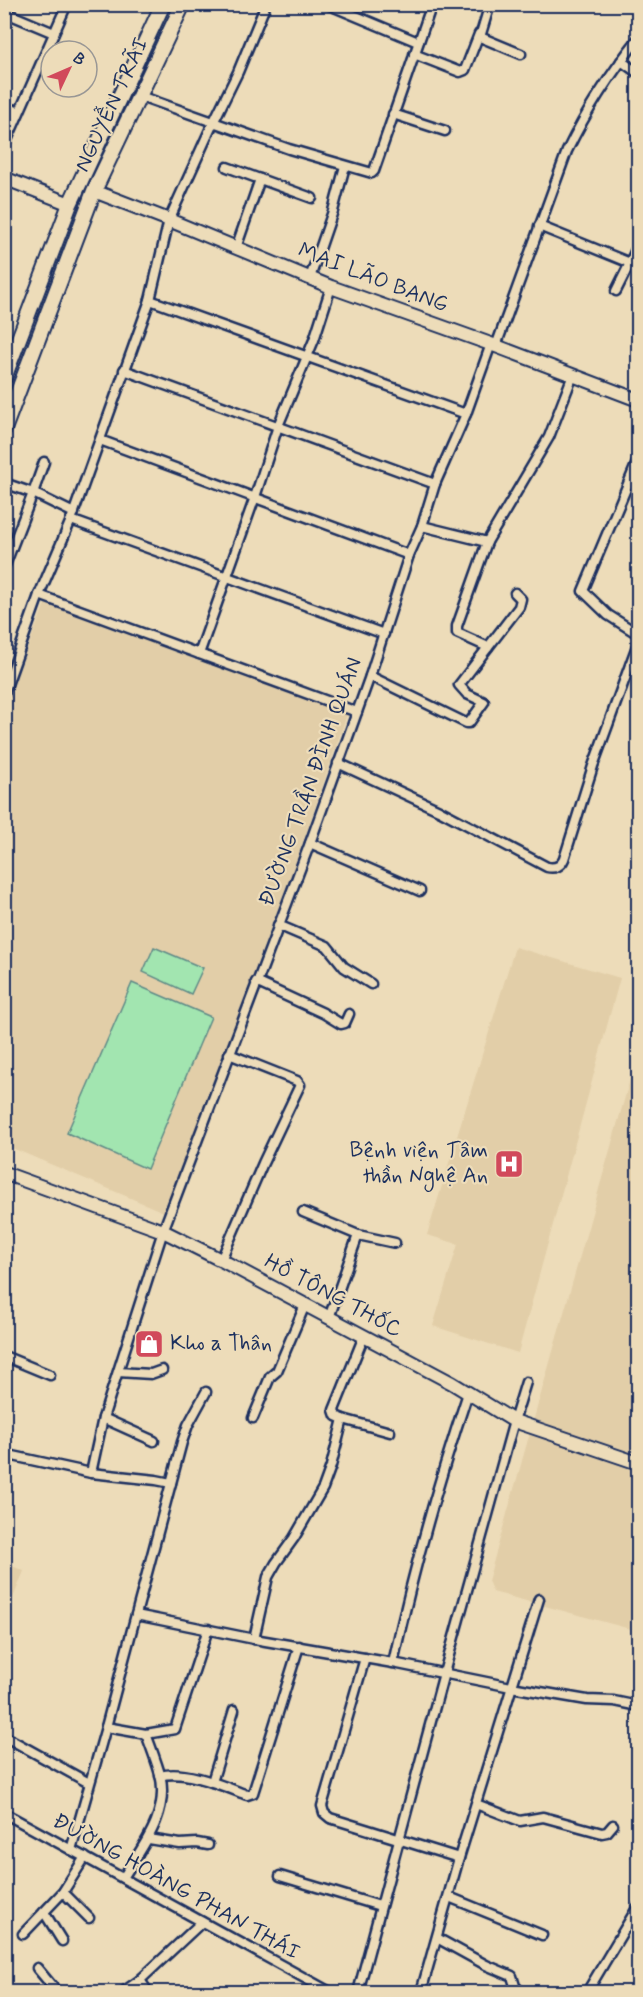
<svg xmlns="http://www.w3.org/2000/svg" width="643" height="1997" viewBox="0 0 643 1997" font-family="Mynerve,sans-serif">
	<rect width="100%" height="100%" fill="#eddcb9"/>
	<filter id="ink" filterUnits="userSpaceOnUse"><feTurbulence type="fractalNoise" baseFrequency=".0167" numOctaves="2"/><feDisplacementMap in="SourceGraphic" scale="12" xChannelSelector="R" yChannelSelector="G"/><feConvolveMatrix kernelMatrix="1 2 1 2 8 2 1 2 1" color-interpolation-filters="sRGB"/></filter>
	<g filter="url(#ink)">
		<!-- built -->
		<g fill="#e2cea8">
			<path d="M46,601L349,709L275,924L166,1213L5,1145L4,708Z"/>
			<path d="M515,947L620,978L518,1353L433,1326L458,1244L427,1235Z"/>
			<path d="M638,1051V1631L493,1592L488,1581Z"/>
			<path d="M5,1563L24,1571L5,1618Z"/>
		</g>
		<!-- green -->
		<g fill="#a2e5b0" stroke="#5e8a87" stroke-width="1.5">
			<path d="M154,947L203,968L191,994L143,972Z"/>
			<path d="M132,983L211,1017L147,1169L67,1133Z"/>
		</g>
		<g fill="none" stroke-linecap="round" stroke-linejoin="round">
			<!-- street casing -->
			<g stroke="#1b2f5e" stroke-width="13">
				<g id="street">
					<path d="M327,4L418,42"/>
					<path d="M490,4L480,37L521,54"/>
					<path d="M4,12L54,33"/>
					<path d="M414,54L460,72L465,70L479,34"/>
					<path d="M621,61L638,73"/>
					<path d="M140,96L289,149L372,173L374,171L432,4"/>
					<path d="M4,106L19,112"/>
					<path d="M393,114L445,131"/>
					<path d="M4,147L67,4"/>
					<path d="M227,167L312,198"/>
					<path d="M539,226L630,263L638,245"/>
					<path d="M236,248L260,179"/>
					<path d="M310,278L333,211L345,166"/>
					<path d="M616,291L630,263"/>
					<path d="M150,300L466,414"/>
					<path d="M496,346L567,151C586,112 611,73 638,39"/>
					<path d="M124,370L435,484"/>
					<path d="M100,440L409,555"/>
					<path d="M638,460L583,591L608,615L638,634"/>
					<path d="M44,462L33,493L74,513"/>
					<path d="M4,483L33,493L4,568"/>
					<path d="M71,520L384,634"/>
					<path d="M422,526L487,542"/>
					<path d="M39,595L357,712"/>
					<path d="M488,647L457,633V626L487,542L549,437L573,375"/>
					<path d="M199,654L255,497L278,426L314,340L331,287"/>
					<path d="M370,676L466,723H469L484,702L467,694L459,685L519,607L521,599L515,593"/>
					<path d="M4,693L39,595L71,520L150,300L169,220L213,123L238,72L266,4"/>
					<path d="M338,763L439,810L547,867C555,869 561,866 564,859L593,766L638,643"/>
					<path d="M310,843L420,891"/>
					<path d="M278,925L327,946L344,967L371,984"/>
					<path d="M256,982L323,1013L341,1024L345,1023L349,1014"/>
					<path d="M303,1212L358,1235L395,1243"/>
					<path d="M221,1260L263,1163L300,1085L297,1081L229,1054"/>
					<path d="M329,1318L358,1235"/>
					<path d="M4,1356L50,1375"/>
					<path d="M118,1372L151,1374L162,1370"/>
					<path d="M103,1418L154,1441"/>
					<path d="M253,1418L270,1377L277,1371L305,1305"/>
					<path d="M343,1419L390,1432"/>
					<path d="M4,1454L91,1473L156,1480L171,1483"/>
					<path d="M91,1473L103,1418L163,1231L310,843L370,676L409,555L422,526L435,484L466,414L491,344"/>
					<path d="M136,1615L254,1639L393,1663L511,1687L587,1700L614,1701L638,1706"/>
					<path d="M254,1639L268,1577L276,1563L294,1538L323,1488L331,1466L343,1419L336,1416L334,1410L364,1336"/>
					<path d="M365,1658L322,1806L324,1813L330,1818L459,1858"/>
					<path d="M393,1663C413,1571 438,1482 468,1393"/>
					<path d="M106,1727L146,1734L175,1729L208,1629"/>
					<path d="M4,1736L89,1783"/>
					<path d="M160,1776C185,1769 223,1786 247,1795L253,1793L299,1646"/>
					<path d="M212,1782L234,1710"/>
					<path d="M476,1804L520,1821L543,1817L602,1833L607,1832L613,1825"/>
					<path d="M4,1813L330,1992"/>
					<path d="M149,1839L180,1844L197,1843L208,1845"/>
					<path d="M71,1850L106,1727L182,1442L188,1425L206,1392"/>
					<path d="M280,1876L380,1906"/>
					<path d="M123,1878C142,1847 170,1814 160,1774C156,1761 151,1747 146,1734"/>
					<path d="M63,1892L89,1918"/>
					<path d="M449,1897L542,1935"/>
					<path d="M44,1912L62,1941"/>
					<path d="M23,1934L63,1892L85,1857"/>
					<path d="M437,1938L486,1965L512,1976L515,1986L521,1992"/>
					<path d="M37,1968L57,1992"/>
					<path d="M140,1980L148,1992"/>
					<path d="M123,1992L140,1980L202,1922"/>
					<path d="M358,1992L444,1673L514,1421L526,1382"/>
					<path d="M421,1992L459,1858L539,1599"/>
					<path d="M587,1992L637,1908"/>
				</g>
			</g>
			<!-- secondary casing -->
			<g stroke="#1b2f5e" stroke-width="16">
				<g id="secondary">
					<path d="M4,178L70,204"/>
					<path d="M94,191L169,220L331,287L496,346L638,400"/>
					<path d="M4,1173L163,1231L221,1260L452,1383L514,1421L638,1463"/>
				</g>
			</g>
			<!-- primary casing -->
			<g stroke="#1b2f5e" stroke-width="18">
				<g id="primary">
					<path d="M4,378L70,204L163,4"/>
					<path d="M4,429L94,191L183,4"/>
				</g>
			</g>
			<!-- street -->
			<use href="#street" stroke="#eddcb9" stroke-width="8"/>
			<!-- secondary -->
			<use href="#secondary" stroke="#eddcb9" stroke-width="12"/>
			<!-- primary -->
			<use href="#primary" stroke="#eddcb9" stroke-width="14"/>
		</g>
	</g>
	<!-- icons -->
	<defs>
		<g id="hospital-square" transform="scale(1.5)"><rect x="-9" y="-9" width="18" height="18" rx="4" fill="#d1495b" stroke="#eddcb9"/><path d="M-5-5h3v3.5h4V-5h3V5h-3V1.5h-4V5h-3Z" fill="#fff"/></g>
		<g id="shop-square" transform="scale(1.5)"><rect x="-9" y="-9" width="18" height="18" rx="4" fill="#d1495b" stroke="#eddcb9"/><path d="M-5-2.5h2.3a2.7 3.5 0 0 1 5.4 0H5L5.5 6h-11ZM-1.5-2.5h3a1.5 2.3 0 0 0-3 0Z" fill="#fff"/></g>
	</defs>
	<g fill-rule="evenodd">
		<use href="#hospital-square" x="509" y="1164"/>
		<use href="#shop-square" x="149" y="1344"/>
	</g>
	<g text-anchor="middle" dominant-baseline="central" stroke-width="4.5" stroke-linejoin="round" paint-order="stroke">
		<!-- street labels -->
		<g font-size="22" fill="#1b2f5e" stroke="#eddcb9">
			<text transform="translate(112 105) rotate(-65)">NGUYỄN TRÃI</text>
			<text transform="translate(373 278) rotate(21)">MAI LÃO BẠNG</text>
			<text transform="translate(311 782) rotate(-70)">ĐƯỜNG TRẦN ĐÌNH QUÁN</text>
			<text transform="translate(333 1296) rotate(28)">HỒ TÔNG THỐC</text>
			<text transform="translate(176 1887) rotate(29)">ĐƯỜNG HOÀNG PHAN THÁI</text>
		</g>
		<!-- poi labels -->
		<g font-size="22" fill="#1b2f5e" stroke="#eddcb9" text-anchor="end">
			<text x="488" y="1151">Bệnh viện Tâm<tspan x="488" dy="25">thần Nghệ An</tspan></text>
			<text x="170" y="1344" text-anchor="start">Kho a Thân</text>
		</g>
	</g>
	<!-- margin -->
	<rect width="643" height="1997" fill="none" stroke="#eddcb9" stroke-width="24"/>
	<rect x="12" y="12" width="619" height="1973" fill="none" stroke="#1b2f5e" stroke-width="2" filter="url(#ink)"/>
	<!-- north arrow -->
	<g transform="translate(69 69) rotate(46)"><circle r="28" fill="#eddcb9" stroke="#999795" stroke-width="1.5"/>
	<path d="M0-4.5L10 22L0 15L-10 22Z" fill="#d1495b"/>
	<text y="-9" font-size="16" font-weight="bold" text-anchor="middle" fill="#1b2f5e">B</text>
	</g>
</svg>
